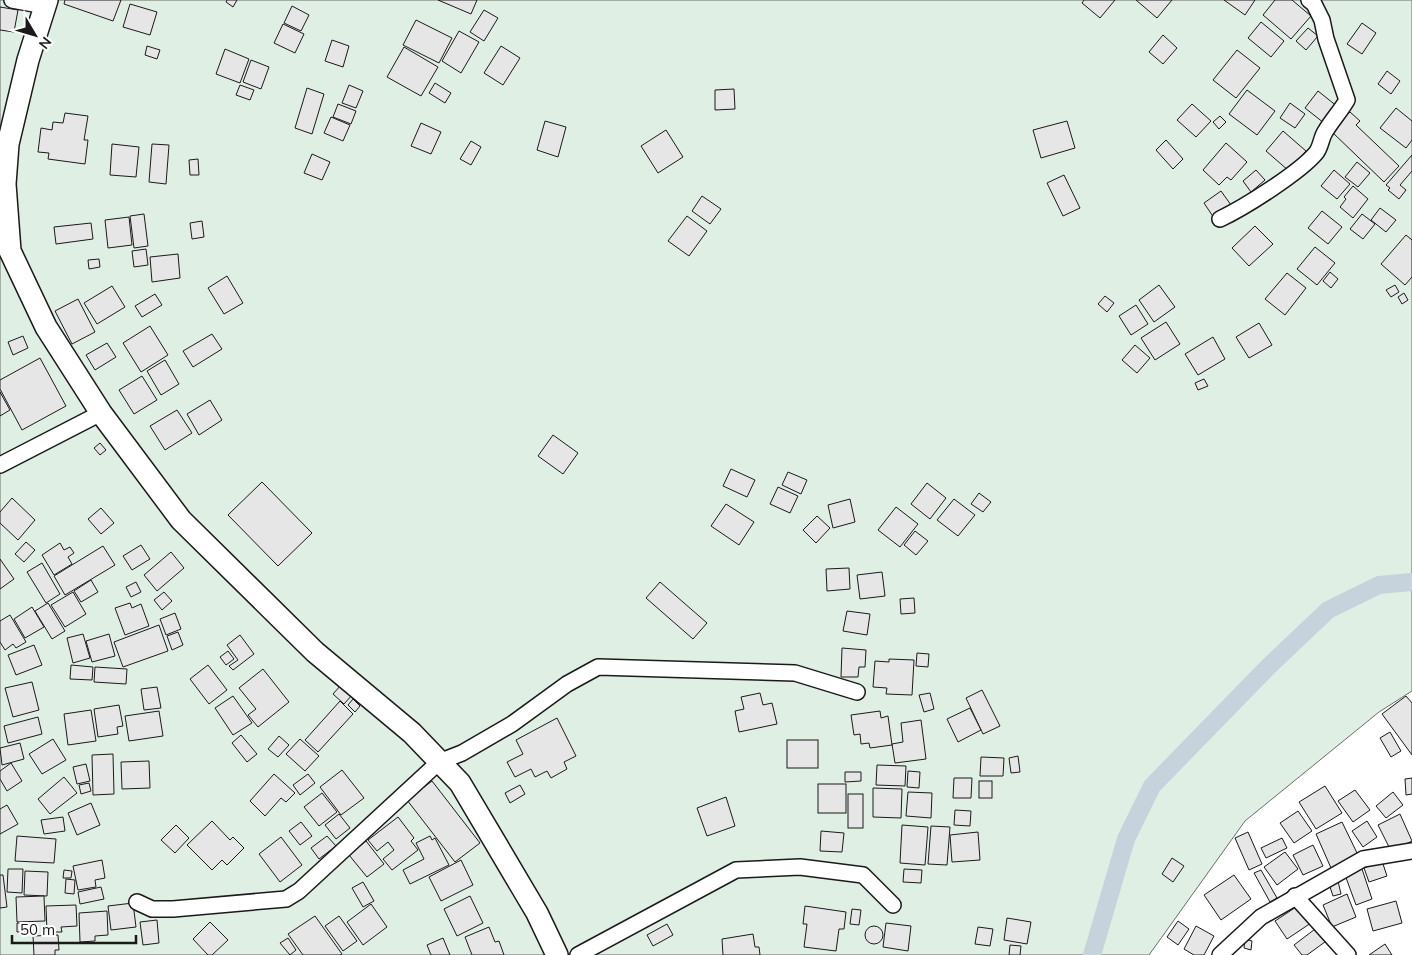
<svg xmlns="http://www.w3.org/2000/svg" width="1412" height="955" viewBox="0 0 1412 955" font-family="Mulish,sans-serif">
	<rect width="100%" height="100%" fill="#fff"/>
	<!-- green -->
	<path fill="#e0efe3" stroke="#6a6a6a" d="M0,0H1412V691L1379,712L1245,821L1149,955H0Z"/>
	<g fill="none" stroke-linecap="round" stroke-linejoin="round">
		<!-- canal -->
		<path stroke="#c6d2dc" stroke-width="18" d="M1092,955L1126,839L1152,786L1269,666L1328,610L1379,585L1412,582"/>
	</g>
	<!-- building -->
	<g fill="#e6e6e6" stroke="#1a1a1a">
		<path d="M65,0H121L113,21L64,4Z"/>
		<path d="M227,0H237L233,7L226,2Z"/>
		<path d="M438,0H477L471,14Z"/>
		<path d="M1084,0H1115L1100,18L1082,3Z"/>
		<path d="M1136,0H1172L1157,18Z"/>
		<path d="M1224,0H1255L1245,15Z"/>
		<path d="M1275,0H1292L1311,16L1291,39L1263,15Z"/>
		<path d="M130,4L157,12L150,35L123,27Z"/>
		<path d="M292,6L309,15L301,31L284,23Z"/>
		<path d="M0,7L18,10L14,32L0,30Z"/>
		<path d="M484,10L498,18L484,41L470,32Z"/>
		<path d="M416,20L452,38L439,63L403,45Z"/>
		<path d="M1261,22L1284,41L1271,57L1248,38Z"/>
		<path d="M1362,23L1376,33L1362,54L1347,44Z"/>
		<path d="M283,24L304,34L295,53L274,43Z"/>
		<path d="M1308,28L1318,36L1306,50L1296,41Z"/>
		<path d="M459,31L479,42L461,73L442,61Z"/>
		<path d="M1163,35L1177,48L1163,64L1149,52Z"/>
		<path d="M332,40L349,46L343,67L325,61Z"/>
		<path d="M147,46L160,50L157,59L145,55Z"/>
		<path d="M501,46L520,58L503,85L484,73Z"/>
		<path d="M404,47L438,67L421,96L387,77Z"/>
		<path d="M225,49L249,59L240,83L216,74Z"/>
		<path d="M1237,50L1260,68L1236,98L1213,80Z"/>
		<path d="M251,60L269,67L261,89L243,82Z"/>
		<path d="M1387,71L1400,81L1391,94L1378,84Z"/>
		<path d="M435,83L451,93L445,103L429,93Z"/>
		<path d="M240,85L254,90L250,100L236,95Z"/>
		<path d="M349,85L363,91L356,108L342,103Z"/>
		<path d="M307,88L324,94L312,134L295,128Z"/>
		<path d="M734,89L735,109L715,110V90Z"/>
		<path d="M1247,90L1275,111L1257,135L1229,114Z"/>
		<path d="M1318,91L1338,107L1324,123L1305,108Z"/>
		<path d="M1290,103L1305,114L1295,128L1280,118Z"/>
		<path d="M338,104L356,111L351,124L333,117Z"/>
		<path d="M1192,104L1211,121L1196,137L1177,120Z"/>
		<path d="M1396,108L1412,121V140L1406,148L1380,128Z"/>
		<path d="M1350,112L1360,121L1356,125L1399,166L1384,182L1331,131Z"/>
		<path d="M65,113L88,116L84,140H88L85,164L48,159L49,153L38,152L41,128L52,130L53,122L63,123Z"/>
		<path d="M1220,116L1226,122L1219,129L1213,122Z"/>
		<path d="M331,117L350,125L343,141L324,133Z"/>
		<path d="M545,121L566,127L558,157L537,150Z"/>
		<path d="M1067,121L1075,148L1041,158L1033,130Z"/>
		<path d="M421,123L441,132L431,154L411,146Z"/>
		<path d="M666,130L683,157L658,173L641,146Z"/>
		<path d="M1283,131L1306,151L1289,171L1266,151Z"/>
		<path d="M1166,140L1183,159L1173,169L1156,150Z"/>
		<path d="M471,141L481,147L471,165L460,159Z"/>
		<path d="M1226,143L1247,162L1231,180L1227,177L1219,185L1203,170Z"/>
		<path d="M112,144L139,147L136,177L110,175Z"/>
		<path d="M152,144L169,145L166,184L149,182Z"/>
		<path d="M312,154L330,162L322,180L304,173Z"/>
		<path d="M1412,155V171L1400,185L1406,190L1399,199L1388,190L1390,188L1386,185Z"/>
		<path d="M198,159L199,175H190L189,160Z"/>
		<path d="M1357,162L1370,173L1358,187L1345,177Z"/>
		<path d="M1256,170L1265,180L1251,192L1243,181Z"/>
		<path d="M1334,170L1350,184L1337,199L1321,186Z"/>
		<path d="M1064,175L1080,208L1063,216L1047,183Z"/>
		<path d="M1353,186L1368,199L1353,218L1340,207L1346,199L1344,197Z"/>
		<path d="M1221,191L1231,205L1214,218L1204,203Z"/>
		<path d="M702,196L721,209L710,224L692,211Z"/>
		<path d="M1380,208L1396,220L1386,232L1371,220Z"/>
		<path d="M1322,211L1342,227L1328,244L1308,228Z"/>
		<path d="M144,214L148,246L134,248L130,216Z"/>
		<path d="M1362,214L1375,224L1363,239L1350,229Z"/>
		<path d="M687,216L707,231L689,256L668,241Z"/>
		<path d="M129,217L132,245L108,248L105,220Z"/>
		<path d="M202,221L204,237L192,239L190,223Z"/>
		<path d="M91,223L93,239L56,244L54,227Z"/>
		<path d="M1255,226L1273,244L1249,266L1232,248Z"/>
		<path d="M1406,235L1412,240V277L1405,285L1381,264Z"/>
		<path d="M1315,247L1335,263L1317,285L1297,269Z"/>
		<path d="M146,249L148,265L134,267L132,251Z"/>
		<path d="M178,254L180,278L152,282L150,257Z"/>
		<path d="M99,259L100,267L89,269L88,260Z"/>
		<path d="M1330,272L1338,279L1331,288L1323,281Z"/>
		<path d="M1287,273L1306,288L1285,315L1265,299Z"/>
		<path d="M227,276L243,303L224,314L208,288Z"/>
		<path d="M1159,285L1175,307L1154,322L1139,300Z"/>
		<path d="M1395,285L1399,292L1391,297L1386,290Z"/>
		<path d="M112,286L125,307L97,324L84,303Z"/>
		<path d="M1404,293L1408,300L1402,304L1398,297Z"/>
		<path d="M155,294L162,305L142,317L135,306Z"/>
		<path d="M1105,296L1114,303L1107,312L1098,304Z"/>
		<path d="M78,299L95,332L72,344L55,311Z"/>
		<path d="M1136,305L1148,324L1131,335L1119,316Z"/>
		<path d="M1166,322L1180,344L1155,360L1141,338Z"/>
		<path d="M1259,323L1272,345L1249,358L1236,337Z"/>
		<path d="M150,326L168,355L141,372L123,343Z"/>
		<path d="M212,334L222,349L193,367L183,351Z"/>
		<path d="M23,336L28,348L13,355L8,342Z"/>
		<path d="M1213,337L1225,359L1198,375L1185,354Z"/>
		<path d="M107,343L116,357L95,370L86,355Z"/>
		<path d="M1135,345L1150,358L1137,373L1122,360Z"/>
		<path d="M40,358L66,406L22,430L0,389V380Z"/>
		<path d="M165,360L179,384L161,395L147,371Z"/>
		<path d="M142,376L157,400L134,414L119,390Z"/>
		<path d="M1204,379L1208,386L1198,390L1195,383Z"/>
		<path d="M0,392L10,410L0,416Z"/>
		<path d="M210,400L222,420L199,435L187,414Z"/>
		<path d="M177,410L192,433L165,450L150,426Z"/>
		<path d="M553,435L578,453L563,474L538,456Z"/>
		<path d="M100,443L106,450L100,455L94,448Z"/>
		<path d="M731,469L755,480L747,497L723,486Z"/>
		<path d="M788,472L807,480L801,494L782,485Z"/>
		<path d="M262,482L312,533L278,566L228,515Z"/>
		<path d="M927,483L946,498L930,519L911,504Z"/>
		<path d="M778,487L798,496L790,513L770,504Z"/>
		<path d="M979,493L991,502L983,512L971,504Z"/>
		<path d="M12,498L35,520L18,540L0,523V512Z"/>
		<path d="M850,499L855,522L833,528L828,505Z"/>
		<path d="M954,499L975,515L958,536L937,520Z"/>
		<path d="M726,504L754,522L739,545L711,526Z"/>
		<path d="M896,507L918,524L900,547L878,530Z"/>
		<path d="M101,508L114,523L101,534L88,519Z"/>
		<path d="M817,516L830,528L816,543L803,530Z"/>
		<path d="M915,531L928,541L916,555L904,545Z"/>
		<path d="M26,542L35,550L24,562L15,554Z"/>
		<path d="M60,543L64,550L70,547L74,553L68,557L72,564L54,575L42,555Z"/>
		<path d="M141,545L150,559L132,570L123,556Z"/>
		<path d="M103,546L115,565L65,595L54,576Z"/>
		<path d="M171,552L184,568L157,591L144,575Z"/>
		<path d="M0,559L14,579L0,589Z"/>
		<path d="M42,563L60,594L46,603L27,572Z"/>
		<path d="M849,568L850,589L827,591L826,569Z"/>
		<path d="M882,572L885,596L860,599L857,575Z"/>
		<path d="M91,580L98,592L81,602L74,591Z"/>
		<path d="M136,582L141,592L131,597L126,587Z"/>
		<path d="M660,582L707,623L693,639L646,598Z"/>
		<path d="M73,592L86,614L65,627L51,605Z"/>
		<path d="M164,592L172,601L162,610L154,600Z"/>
		<path d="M914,598L915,613L901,614L900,599Z"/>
		<path d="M48,603L65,631L52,639L35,611Z"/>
		<path d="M130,603L132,608L141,604L149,626L125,635L115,608Z"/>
		<path d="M32,607L44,627L25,638L14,619Z"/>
		<path d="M847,611L870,614L867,635L843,631Z"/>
		<path d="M175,613L181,629L166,635L160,619Z"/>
		<path d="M10,615L26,642L16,648L13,644L5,650L0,642V621Z"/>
		<path d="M159,625L168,651L123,667L114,642Z"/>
		<path d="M178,632L183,645L172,650L167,636Z"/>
		<path d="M83,634L90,658L73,663L67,638Z"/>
		<path d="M109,634L115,656L92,662L86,641Z"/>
		<path d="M240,635L254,654L233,670L229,666L238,660L227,645Z"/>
		<path d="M34,645L42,665L16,675L8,655Z"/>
		<path d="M842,648L866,650L865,667H859L858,677H841Z"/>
		<path d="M228,651L234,659L226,665L220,657Z"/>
		<path d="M917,653L929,654L928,667L916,666Z"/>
		<path d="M889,659L914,660L912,695L886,694L887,688L873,687L875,661L889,662Z"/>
		<path d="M71,665L93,667L92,680L70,679Z"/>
		<path d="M208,665L227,690L209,704L190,679Z"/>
		<path d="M95,667L127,669L126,684L94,682Z"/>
		<path d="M263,669L289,702L258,727L248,715L256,709L239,688Z"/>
		<path d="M32,682L39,710L13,717L5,688Z"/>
		<path d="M341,685L352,695L344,704L333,694Z"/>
		<path d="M157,687L161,708L144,710L141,689Z"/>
		<path d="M982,690L1000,726L983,734L966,698Z"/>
		<path d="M760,693L763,705L772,703L777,724L739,732L735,711L744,709L741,697Z"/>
		<path d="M930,693L934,709L924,712L919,695Z"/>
		<path d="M233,696L252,723L233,735L215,708Z"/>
		<path d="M1406,696L1412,703V755L1382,714Z"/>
		<path d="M353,699L360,706L355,712L348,705Z"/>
		<path d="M340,701L353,714L318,752L305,740Z"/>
		<path d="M119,705L123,726L117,727L118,734L98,737L94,709Z"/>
		<path d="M970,708L981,730L958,742L947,719Z"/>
		<path d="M91,710L96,741L68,745L64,714Z"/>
		<path d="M159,711L163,736L129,741L125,716Z"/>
		<path d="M880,711L881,718L888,716L892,745L870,748L869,743L861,744L860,734L854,735L851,715Z"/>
		<path d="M38,717L42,734L8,743L4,726Z"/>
		<path d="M557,718L576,756L564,762L567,769L551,778L547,771L535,777L531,769L515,777L507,762L523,754L516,740Z"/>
		<path d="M921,720L926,759L895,763L892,744L903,742L901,723Z"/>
		<path d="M1390,732L1401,751L1391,757L1380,738Z"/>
		<path d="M241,735L257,754L247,762L232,743Z"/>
		<path d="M279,736L289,745L278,757L268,749Z"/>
		<path d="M53,739L66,760L42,774L29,754Z"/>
		<path d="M300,739L319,756L305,771L286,754Z"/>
		<rect x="787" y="740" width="31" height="28"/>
		<path d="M20,743L24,759L2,765L0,748Z"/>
		<path d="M113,754L114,794L93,795L92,755Z"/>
		<path d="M1018,756L1020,772L1011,773L1009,758Z"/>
		<path d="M981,757L1004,758L1003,776H980Z"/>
		<path d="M149,761L150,788L122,789L121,762Z"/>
		<path d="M11,763L22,781L7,791L0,779V771Z"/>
		<path d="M86,764L90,781L77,784L73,767Z"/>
		<path d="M877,765L906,766L905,786L876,785Z"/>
		<path d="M342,770L364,798L341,815L320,787Z"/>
		<path d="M908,771L920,772L919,788L907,787Z"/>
		<path d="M845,772H861V781L845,782Z"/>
		<path d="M274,774L295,793L286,802L281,798L265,816L250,801Z"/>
		<path d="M308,774L315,783L300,795L293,785Z"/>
		<path d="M64,777L77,793L50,814L38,799Z"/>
		<path d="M954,778H972L971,798H953Z"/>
		<path d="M1412,778V794L1406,795L1405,779Z"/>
		<path d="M432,781L480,843L455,862L407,800Z"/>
		<rect x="979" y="781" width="13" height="17"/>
		<path d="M89,783L91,791L81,794L79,785Z"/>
		<rect x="818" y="784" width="28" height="29"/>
		<path d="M520,785L525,794L510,803L505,793Z"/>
		<path d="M1325,786L1342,813L1316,829L1299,802Z"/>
		<path d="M873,788L902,789L901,818L873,817Z"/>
		<path d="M1355,790L1370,810L1353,822L1338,801Z"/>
		<path d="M908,792L932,793L931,818L906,816Z"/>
		<path d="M1393,792L1403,805L1386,818L1376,806Z"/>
		<path d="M322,793L337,812L319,826L304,807Z"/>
		<rect x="848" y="794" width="15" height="34"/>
		<path d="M726,797L735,826L707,836L697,808Z"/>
		<path d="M91,803L100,825L77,835L68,813Z"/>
		<path d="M7,805L18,824L0,834V809Z"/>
		<path d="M955,810L971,811L970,826L954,825Z"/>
		<path d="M1298,811L1312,831L1294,843L1280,823Z"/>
		<path d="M339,814L350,828L336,839L325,825Z"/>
		<path d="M1400,814L1412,841L1391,851L1378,825Z"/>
		<path d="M63,817L65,831L44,834L41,820Z"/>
		<path d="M398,817L414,838L411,841L418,850L392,870L383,859L394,850L388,842L377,851L368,840Z"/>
		<path d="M212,821L230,840L233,837L244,848L227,865L222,860L212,870L187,845Z"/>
		<path d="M1367,821L1377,837L1363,847L1352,831Z"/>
		<path d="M301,822L312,836L300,845L289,831Z"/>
		<path d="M1342,822L1358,855L1331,868L1316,834Z"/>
		<path d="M176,825L189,838L175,853L161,840Z"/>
		<path d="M902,825L928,827L925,865L900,863Z"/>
		<path d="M931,826L950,827L947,865L928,864Z"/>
		<path d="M821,831L844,833L842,852L820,851Z"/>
		<path d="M978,832L980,860L952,862L950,835Z"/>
		<path d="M1248,832L1262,864L1249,870L1235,838Z"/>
		<path d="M17,836L56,839L54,863L15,861Z"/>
		<path d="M327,836L336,846L319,859L311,848Z"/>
		<path d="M430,836L432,840L435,838L449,865L410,884L403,870L424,859L416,843Z"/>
		<path d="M281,837L302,865L280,882L259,854Z"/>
		<path d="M1282,838L1287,848L1266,858L1261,848Z"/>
		<path d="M366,841L384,864L367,877L349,855Z"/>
		<path d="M1313,845L1323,866L1303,875L1293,855Z"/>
		<path d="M1285,852L1298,869L1277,885L1264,867Z"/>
		<path d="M1172,858L1184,866L1173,882L1162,874Z"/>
		<path d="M102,860L105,878L95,880L96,887L78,890L73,866Z"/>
		<path d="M461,860L473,885L441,901L429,877Z"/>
		<path d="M1382,861L1387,876L1369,882L1364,868Z"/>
		<path d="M8,869H23L22,893L7,892Z"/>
		<path d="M904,869L922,870L921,883L903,882Z"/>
		<path d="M1362,869L1372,899L1356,905L1345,875Z"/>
		<path d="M64,870L72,871L71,878H63Z"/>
		<path d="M1261,870L1277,898L1270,902L1254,873Z"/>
		<path d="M25,871L48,872L47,896L24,895Z"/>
		<path d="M0,875H3L7,907L0,908Z"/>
		<path d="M1234,875L1251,899L1221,920L1204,895Z"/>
		<path d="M66,879L75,880L74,894L65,893Z"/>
		<path d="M1338,881L1341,894L1333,896L1329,884Z"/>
		<path d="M363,882L374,901L363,907L352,888Z"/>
		<path d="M101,887L104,899L80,904L78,892Z"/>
		<path d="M1347,894L1356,917L1332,927L1323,905Z"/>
		<path d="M44,896L45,921L17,922L16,897Z"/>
		<path d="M470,896L483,923L457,936L444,909Z"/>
		<path d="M1396,901L1402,923L1373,931L1367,909Z"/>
		<path d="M133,903L136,927L111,930L108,906Z"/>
		<path d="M371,904L387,927L363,945L347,922Z"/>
		<path d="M76,905L77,926L61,927L62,932H47L46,906Z"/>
		<path d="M1299,905L1311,923L1287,939L1275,921Z"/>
		<path d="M805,906L846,912L844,929H839L836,951L804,947L807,924H803Z"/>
		<path d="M852,909L861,910L859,925L850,924Z"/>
		<path d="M107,911L108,935L95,936V941L80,942L79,913Z"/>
		<path d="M315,916L342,954L340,955H303L288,934Z"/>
		<path d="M339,916L357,941L343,951L325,926Z"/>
		<path d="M1007,918L1031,922L1027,944L1004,940Z"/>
		<path d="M157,920L159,943L143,945L140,922Z"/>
		<path d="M1178,921L1189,929L1178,945L1167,937Z"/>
		<path d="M210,922L228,940L212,955H208L193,939Z"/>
		<path d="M17,923H26V931L17,932Z"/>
		<path d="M886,923L911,926L908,951L883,947Z"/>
		<path d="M667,924L673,935L653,946L647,935Z"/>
		<path d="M1196,926L1214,936L1204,955H1194L1184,949Z"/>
		<path d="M1319,926L1329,939L1307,955H1302L1294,945Z"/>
		<circle cx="874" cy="935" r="9"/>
		<path d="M489,927L495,942L499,941L504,955H472L465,937Z"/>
		<path d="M978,927L993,929L990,946L975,944Z"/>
		<path d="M753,934L755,947H759L760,955H723L722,939Z"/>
		<path d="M58,935L59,950H55V955H34L33,936Z"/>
		<path d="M288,938L296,950L290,955L280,943Z"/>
		<path d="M443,938L450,955H431L427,945Z"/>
		<path d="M1245,939L1252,941L1251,950L1244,948Z"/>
		<path d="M1385,944L1392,955H1369Z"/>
		<path d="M1010,945L1021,946L1020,955H1009Z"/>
	</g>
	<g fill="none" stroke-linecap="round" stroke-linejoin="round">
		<!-- street casing -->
		<g stroke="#1a1a1a" stroke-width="18">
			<g id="street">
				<path d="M12,0L45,6"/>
				<path d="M1220,219C1245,207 1299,173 1316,153C1321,147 1321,138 1325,132C1332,120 1340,112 1347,100L1326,39L1322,20L1314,4L1309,0"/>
				<path d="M0,465L101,413"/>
				<path d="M1295,896L1348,955"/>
				<path d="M137,902L152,909H173L286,899L299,891L439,762L462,753L512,724L567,684L598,667L795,673L857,692"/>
				<path d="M578,955L736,870L800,867L863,875L893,905"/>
				<path d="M1220,955L1261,917L1363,859L1412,851"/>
			</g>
		</g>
		<!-- secondary casing -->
		<g stroke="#1a1a1a" stroke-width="24">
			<path id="secondary" d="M47,0L28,60L8,144L5,184L10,251L46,327L101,413L181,520L315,652L412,733L460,783L537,913L557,955"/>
		</g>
		<!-- street -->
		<use href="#street" stroke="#fff" stroke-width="15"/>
		<!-- secondary -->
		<use href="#secondary" stroke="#fff" stroke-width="21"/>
	</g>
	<!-- north arrow -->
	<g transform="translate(35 35) rotate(128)" stroke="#ffffff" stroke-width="4" paint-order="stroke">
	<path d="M0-4L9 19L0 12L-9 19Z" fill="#1a1a1a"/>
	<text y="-8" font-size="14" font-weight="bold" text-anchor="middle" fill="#1a1a1a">N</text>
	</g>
	<!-- scale -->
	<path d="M12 935v8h124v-8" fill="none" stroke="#1a1a1a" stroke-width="2.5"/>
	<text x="20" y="935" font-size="15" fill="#1a1a1a" stroke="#ffffff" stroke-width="4" paint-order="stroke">50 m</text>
</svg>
